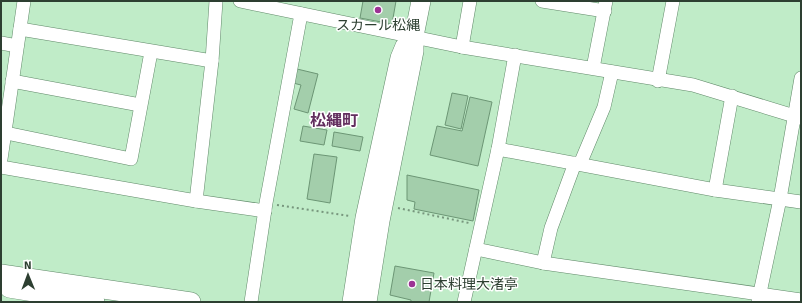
<svg xmlns="http://www.w3.org/2000/svg" width="802" height="303" viewBox="0 0 802 303" font-family="Signika,'Noto Sans JP',sans-serif">
	<rect width="100%" height="100%" fill="#c0ecc8"/>
	<!-- building -->
	<g fill="#a3ceab" stroke="#6c9675">
		<path d="M363,1H396L392,24L360,18Z"/>
		<path d="M297,69L318,74L308,113L294,109L301,85L293,83Z"/>
		<path d="M452,93L468,96L461,129L445,125Z"/>
		<path d="M470,97L492,102L478,166L430,155L437,126L462,131Z"/>
		<path d="M303,126L327,130L324,145L300,141Z"/>
		<path d="M334,132L363,137L360,151L332,146Z"/>
		<path d="M314,154L337,157L330,203L307,199Z"/>
		<path d="M407,175L479,190L473,221L414,209L415,202L407,200Z"/>
		<path d="M395,266L434,273L429,302H411V300L390,295Z"/>
	</g>
	<g fill="none" stroke-linecap="round" stroke-linejoin="round">
		<!-- street casing -->
		<g stroke="#608969" stroke-width="14">
			<g id="street">
				<path d="M240,1L462,47L693,85L801,118"/>
				<path d="M542,1L605,11"/>
				<path d="M20,29L212,61"/>
				<path d="M1,43L17,46"/>
				<path d="M462,47L470,1"/>
				<path d="M593,68L606,1"/>
				<path d="M12,81L140,105"/>
				<path d="M658,81L673,1"/>
				<path d="M6,133L131,159L151,52"/>
				<path d="M498,149L715,190L801,202"/>
				<path d="M1,159L24,1"/>
				<path d="M580,164L604,107L612,72"/>
				<path d="M1,167L196,201L265,211"/>
				<path d="M715,190L732,96"/>
				<path d="M196,201L212,61L216,1"/>
				<path d="M476,249L543,263L801,300"/>
				<path d="M543,263L551,228L575,163"/>
				<path d="M251,302L266,203L301,14"/>
				<path d="M464,302L498,149L515,55"/>
				<path d="M758,302L780,199L801,78"/>
			</g>
		</g>
		<!-- secondary casing -->
		<g stroke="#608969" stroke-width="20">
			<g id="secondary">
				<path d="M1,274L191,302"/>
				<path d="M9,288L95,302"/>
				<path d="M352,302L365,218L400,58L405,46"/>
				<path d="M367,302L380,221L414,51V36L421,1"/>
			</g>
		</g>
		<!-- path -->
		<g stroke="#77967d" stroke-width="2" stroke-dasharray="2 3" stroke-linecap="butt">
			<path d="M277,205L350,216"/>
			<path d="M398,208L469,223"/>
		</g>
		<!-- street -->
		<use href="#street" stroke="#fff" stroke-width="13"/>
		<!-- secondary -->
		<use href="#secondary" stroke="#fff" stroke-width="19"/>
	</g>
	<!-- markers -->
	<g fill="#9c3294" stroke="#fff" stroke-width="1.5">
		<circle cx="378" cy="10" r="4"/>
		<circle cx="412" cy="284" r="4"/>
	</g>
	<g text-anchor="middle" dominant-baseline="central" stroke-width="3" stroke-linejoin="round" paint-order="stroke">
		<!-- poi labels -->
		<g font-size="14" fill="#2d3f31" stroke="#fff">
			<text x="378" y="25">スカール松縄</text>
			<text x="420" y="284" text-anchor="start">日本料理大渚亭</text>
		</g>
		<!-- quarter labels -->
		<g font-size="16" font-weight="bold" fill="#622e5e" stroke="#fff">
			<text x="334" y="121">松縄町</text>
		</g>
	</g>
	<!-- border -->
	<rect width="802" height="303" fill="none" stroke="#2d3f31" stroke-width="4"/>
	<!-- north arrow -->
	<g transform="translate(28 275) rotate(359)" stroke="#ffffff" stroke-width="3" paint-order="stroke">
	<path d="M0-3L7 15L0 10L-7 15Z" fill="#2d3f31"/>
	<text y="-6" font-size="11" font-weight="bold" text-anchor="middle" fill="#2d3f31">N</text>
	</g>
</svg>
